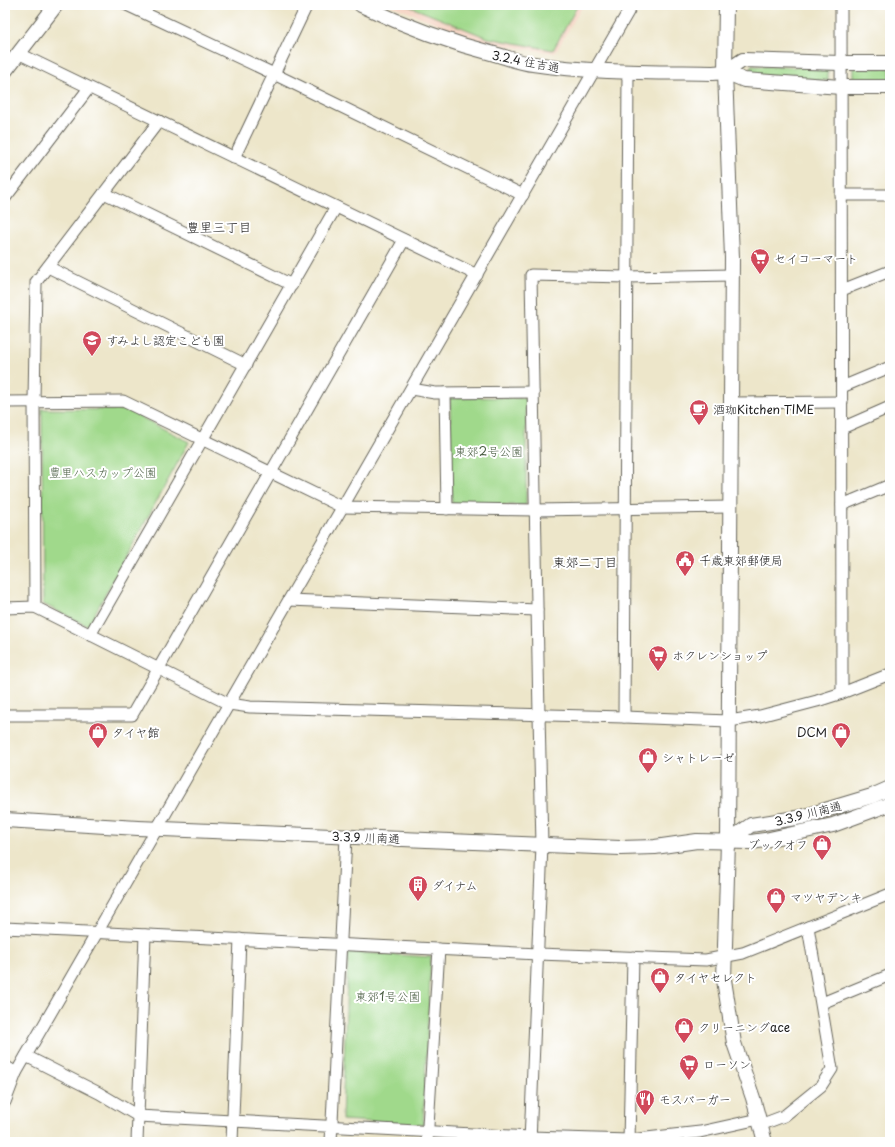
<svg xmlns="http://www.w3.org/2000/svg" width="895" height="1147" viewBox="0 0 895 1147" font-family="'Playpen Sans','Klee One',sans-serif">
	<rect width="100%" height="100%" fill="#fff"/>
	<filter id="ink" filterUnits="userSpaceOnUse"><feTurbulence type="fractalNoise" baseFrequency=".025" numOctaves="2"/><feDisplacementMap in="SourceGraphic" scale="8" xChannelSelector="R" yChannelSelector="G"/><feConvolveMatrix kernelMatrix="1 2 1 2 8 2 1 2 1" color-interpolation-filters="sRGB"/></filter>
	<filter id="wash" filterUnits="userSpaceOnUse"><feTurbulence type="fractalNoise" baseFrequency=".012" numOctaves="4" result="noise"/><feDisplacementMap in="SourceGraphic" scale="16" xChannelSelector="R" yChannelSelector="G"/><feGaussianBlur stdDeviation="0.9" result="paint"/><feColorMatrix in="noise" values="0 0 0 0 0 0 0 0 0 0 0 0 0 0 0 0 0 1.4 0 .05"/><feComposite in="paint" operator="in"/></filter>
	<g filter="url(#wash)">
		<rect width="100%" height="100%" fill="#ede6ca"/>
		<!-- built -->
		<path fill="#f5d3c2" d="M390,5H583L555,53L487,43Z"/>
		<!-- green -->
		<g fill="#a0d98b" stroke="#5e7a54">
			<path d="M406,5H578L553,50L488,38Z"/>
			<path d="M751,66L828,68V81L750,75Z"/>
			<rect x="853" y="68" width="37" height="12"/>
			<path d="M450,397L526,398V505H452Z"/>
			<path d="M42,409L127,410L189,442L88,626L43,604Z"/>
			<path d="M348,952L431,957L423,1125L342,1120Z"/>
		</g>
	</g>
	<g filter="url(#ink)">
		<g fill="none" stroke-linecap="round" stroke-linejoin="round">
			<!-- minor casing -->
			<g stroke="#656359" stroke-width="13">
				<g id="minor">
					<path d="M127,5L274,74L523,195"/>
					<path d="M841,5L842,693"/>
					<path d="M18,53L477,275"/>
					<path d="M234,158L307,5"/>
					<path d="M104,193L292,285"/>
					<path d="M841,195H890"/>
					<path d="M5,198L89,88"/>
					<path d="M48,267L246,365"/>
					<path d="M842,290L890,271"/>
					<path d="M842,387L890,367"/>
					<path d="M411,389L435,393L533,392"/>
					<path d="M445,393L447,509"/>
					<path d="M5,402L123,401L342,507L535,510L730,507"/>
					<path d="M731,403L842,402"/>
					<path d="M842,428L890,407"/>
					<path d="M842,505L890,485"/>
					<path d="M289,600L537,610"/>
					<path d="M35,607L34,401L36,282L159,121"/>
					<path d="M5,608L35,607L229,704L250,707L624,717L729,721L760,716L817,701L842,693L890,674"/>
					<path d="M90,635L336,207"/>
					<path d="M5,715H132L404,240"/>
					<path d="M624,717L628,72"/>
					<path d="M5,928L538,954L706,960L743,953L890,894"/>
					<path d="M822,1003L890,975"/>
					<path d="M26,1056L99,1093L138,1116L530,1137L629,1140L700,1132L759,1119"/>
					<path d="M5,1066L16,1073"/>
					<path d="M5,1102L16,1073L632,5"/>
					<path d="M760,1125L784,1116L821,1086L832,1069L808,927"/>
					<path d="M5,1139L7,1142"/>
					<path d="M137,1142L145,935"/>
					<path d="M232,1142L240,939"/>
					<path d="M331,1142L346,837"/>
					<path d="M427,1142L439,949"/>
					<path d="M530,1142L542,845L539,715L531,275L627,277L732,275"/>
					<path d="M629,1142L633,957"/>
				</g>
			</g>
			<!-- tertiary casing -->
			<g stroke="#656359" stroke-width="16">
				<g id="tertiary">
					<path d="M361,5C405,26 451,43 498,55C509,58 521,63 533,64C592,73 653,72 713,73L725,72L743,60L841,63H890"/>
					<path d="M726,5L725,72L732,258L728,841L724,980L734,1043L753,1098L765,1142"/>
					<path d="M5,71L56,5"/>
					<path d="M725,72L744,80L841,87H890"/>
					<path d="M5,820L138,828L620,848L655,847L697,841L751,842L765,840L833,825L890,804"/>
					<path d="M728,841L751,825L802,817L872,796L890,788"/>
				</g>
			</g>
			<!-- minor -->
			<use href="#minor" stroke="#fff" stroke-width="11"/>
			<!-- tertiary -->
			<use href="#tertiary" stroke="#fff" stroke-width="14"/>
		</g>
	</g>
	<!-- icons -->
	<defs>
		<g id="supermarket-pin" transform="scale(1)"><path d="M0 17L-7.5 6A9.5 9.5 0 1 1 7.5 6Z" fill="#d1495b" stroke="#fff"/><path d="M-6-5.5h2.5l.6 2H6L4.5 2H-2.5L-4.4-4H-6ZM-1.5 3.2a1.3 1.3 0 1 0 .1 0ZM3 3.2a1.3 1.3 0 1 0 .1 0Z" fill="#fff"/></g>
		<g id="school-pin" transform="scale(1)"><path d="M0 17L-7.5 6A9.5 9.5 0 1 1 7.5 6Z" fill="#d1495b" stroke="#fff"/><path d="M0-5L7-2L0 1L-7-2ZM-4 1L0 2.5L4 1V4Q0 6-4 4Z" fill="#fff"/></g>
		<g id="cafe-pin" transform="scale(1)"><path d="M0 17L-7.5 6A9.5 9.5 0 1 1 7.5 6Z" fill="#d1495b" stroke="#fff"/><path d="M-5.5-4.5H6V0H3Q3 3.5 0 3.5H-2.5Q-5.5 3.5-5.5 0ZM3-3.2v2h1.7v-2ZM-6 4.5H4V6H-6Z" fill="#fff"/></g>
		<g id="civic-pin" transform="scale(1)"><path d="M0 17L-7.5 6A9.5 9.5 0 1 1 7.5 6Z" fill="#d1495b" stroke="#fff"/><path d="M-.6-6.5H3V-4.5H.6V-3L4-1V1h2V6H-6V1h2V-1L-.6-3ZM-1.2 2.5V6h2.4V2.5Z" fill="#fff"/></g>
		<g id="shop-pin" transform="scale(1)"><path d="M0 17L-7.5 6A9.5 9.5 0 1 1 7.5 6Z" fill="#d1495b" stroke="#fff"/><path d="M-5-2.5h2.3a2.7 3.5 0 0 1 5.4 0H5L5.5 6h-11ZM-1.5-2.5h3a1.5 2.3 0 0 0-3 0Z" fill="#fff"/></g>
		<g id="building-pin" transform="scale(1)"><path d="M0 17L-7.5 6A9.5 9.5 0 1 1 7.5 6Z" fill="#d1495b" stroke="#fff"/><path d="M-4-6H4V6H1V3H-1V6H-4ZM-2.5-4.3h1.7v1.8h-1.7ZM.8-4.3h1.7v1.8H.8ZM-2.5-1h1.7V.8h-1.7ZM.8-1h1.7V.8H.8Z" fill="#fff"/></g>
		<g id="restaurant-pin" transform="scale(1)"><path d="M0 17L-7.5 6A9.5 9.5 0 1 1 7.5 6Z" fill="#d1495b" stroke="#fff"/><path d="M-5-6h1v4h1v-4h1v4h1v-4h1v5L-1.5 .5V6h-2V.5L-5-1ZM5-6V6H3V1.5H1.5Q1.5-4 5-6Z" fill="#fff"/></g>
	</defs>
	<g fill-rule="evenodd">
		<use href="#supermarket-pin" x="760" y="258"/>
		<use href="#school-pin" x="92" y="340"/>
		<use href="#cafe-pin" x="699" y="409"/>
		<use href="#civic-pin" x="685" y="560"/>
		<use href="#supermarket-pin" x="658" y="655"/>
		<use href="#shop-pin" x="98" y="732"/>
		<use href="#shop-pin" x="841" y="732"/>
		<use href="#shop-pin" x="648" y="757"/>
		<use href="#shop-pin" x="822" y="844"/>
		<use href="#building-pin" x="418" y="885"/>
		<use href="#shop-pin" x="776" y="897"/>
		<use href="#shop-pin" x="660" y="977"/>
		<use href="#shop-pin" x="684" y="1027"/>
		<use href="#supermarket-pin" x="689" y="1064"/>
		<use href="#restaurant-pin" x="645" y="1099"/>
	</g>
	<g text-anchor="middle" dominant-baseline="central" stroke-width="4" stroke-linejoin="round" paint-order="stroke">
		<!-- street labels -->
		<g font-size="12" fill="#1c1c1c" stroke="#fff">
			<text transform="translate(526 61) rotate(11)">3.2.4 住吉通</text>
			<text transform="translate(808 813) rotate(-14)">3.3.9 川南通</text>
			<text transform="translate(366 837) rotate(2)">3.3.9 川南通</text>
		</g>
		<!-- poi labels -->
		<g font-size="12" fill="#1c1c1c" stroke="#fff" text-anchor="start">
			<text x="774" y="258">セイコーマート</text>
			<text x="106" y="340">すみよし認定こども園</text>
			<text x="713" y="409">酒珈Kitchen TIME</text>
			<text x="699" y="560">千歳東郊郵便局</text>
			<text x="672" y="655">ホクレンショップ</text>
			<text x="112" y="732">タイヤ館</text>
			<text x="827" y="732" text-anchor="end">DCM</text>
			<text x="662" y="757">シャトレーゼ</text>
			<text x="808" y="844" text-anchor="end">ブックオフ</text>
			<text x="432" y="885">ダイナム</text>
			<text x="790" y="897">マツヤデンキ</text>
			<text x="674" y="977">タイヤセレクト</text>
			<text x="698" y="1027">クリーニングace</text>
			<text x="703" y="1064">ローソン</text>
			<text x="659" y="1099">モスバーガー</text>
		</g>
		<!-- park labels -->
		<g font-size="12" fill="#4a5e43" stroke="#fff">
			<text x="489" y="451">東郊2号公園</text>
			<text x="103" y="472">豊里ハスカップ公園</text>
			<text x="388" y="996">東郊1号公園</text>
		</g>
		<!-- neighbourhood labels -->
		<g font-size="13" fill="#1c1c1c" stroke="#fff">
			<text x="219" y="226">豊里三丁目</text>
			<text x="585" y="561">東郊二丁目</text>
		</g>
	</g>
	<!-- margin -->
	<rect width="895" height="1147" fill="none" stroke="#fff" stroke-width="20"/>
</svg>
